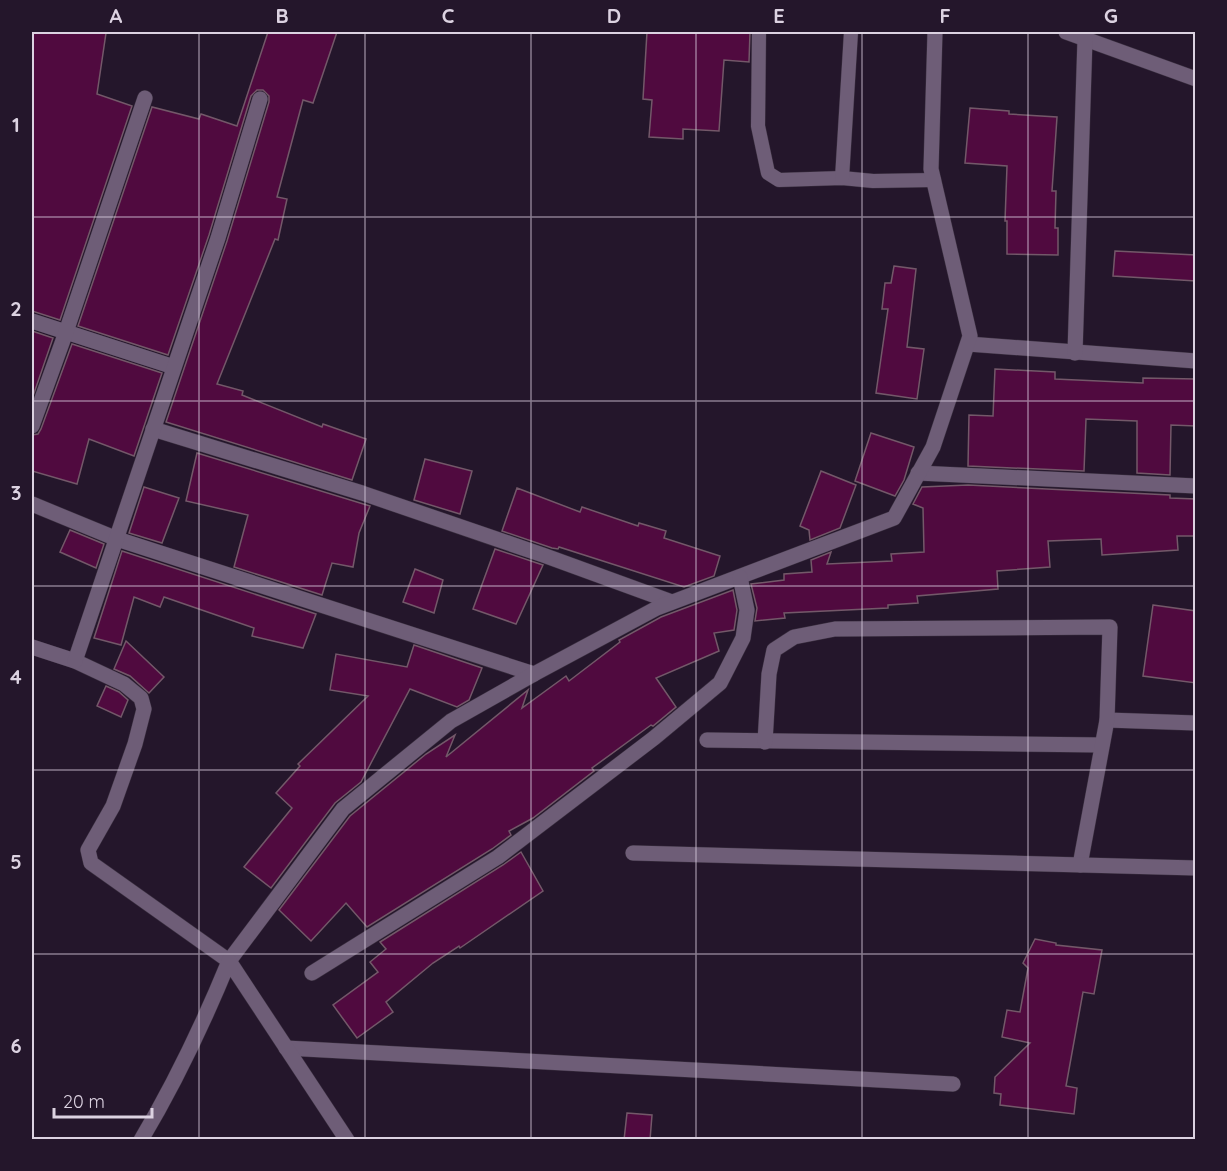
<svg xmlns="http://www.w3.org/2000/svg" width="1227" height="1171" viewBox="0 0 1227 1171" font-family="Quicksand,sans-serif">
	<rect width="100%" height="100%" fill="#24162b"/>
	<!-- building -->
	<g fill="#500a3f" stroke="#735869" stroke-width="1.5">
		<path d="M32,32H91L106,33L97,94L132,106L60,320L32,311Z"/>
		<path d="M268,32H337L313,103L303,100L277,197L287,199L278,240L275,239L217,384L243,391L242,395L322,427L323,424L366,439L352,480L166,422L227,241L269,102V96L263,90H257L251,96L209,235L168,355L78,326L152,107L199,119L201,114L237,126Z"/>
		<path d="M647,32H750L749,62L724,60L719,131L683,129V139L649,137L652,100L643,99Z"/>
		<path d="M970,108L1009,111V114L1057,117L1052,191H1056L1055,228H1058V255L1007,254V221H1005L1007,166L965,163Z"/>
		<path d="M1115,251L1196,255V281L1113,276Z"/>
		<path d="M894,266L916,269L907,347L924,349L917,399L876,393L888,309H882L885,283H891Z"/>
		<path d="M32,331L53,338L32,399Z"/>
		<path d="M72,344L162,373L134,456L89,439L77,484L32,471V435L38,434L41,429Z"/>
		<path d="M995,369L1055,372V379L1143,383V378L1196,379V426L1171,425L1170,475L1137,473V421L1086,419L1084,471L968,466L969,415L993,416Z"/>
		<path d="M871,433L914,447L904,480L895,496L855,481Z"/>
		<path d="M197,453L370,506L359,533L353,567L332,563L322,595L234,567L248,515L186,501Z"/>
		<path d="M425,459L472,471L460,514L414,500Z"/>
		<path d="M821,471L856,485L840,528L810,540L809,530L800,526Z"/>
		<path d="M968,485L1170,495V498L1196,499V536H1177L1178,550L1102,555L1101,539L1048,541L1050,567L997,571L998,589L917,596L918,603L888,605V608L784,613L785,618L755,621L757,608L751,584L784,580V574L812,572L811,560L831,552L827,564L892,561L891,554L924,552L923,508L913,504L922,487Z"/>
		<path d="M144,487L179,498L162,543L129,533Z"/>
		<path d="M517,488L580,512L582,507L638,526L639,523L666,531L664,538L720,556L714,576L684,587L559,547L558,549L552,548L502,531Z"/>
		<path d="M70,530L104,544L96,568L60,552Z"/>
		<path d="M495,549L543,565L516,624L473,609Z"/>
		<path d="M122,551L316,614L303,648L252,636L254,628L164,597L160,607L134,597L121,645L94,638Z"/>
		<path d="M415,569L443,580L434,613L403,602Z"/>
		<path d="M733,590L737,610L734,630L714,633L719,651L656,678L676,707L653,726L651,725L592,768L594,771L533,818L509,831L511,835L492,849L367,927L346,903L311,941L279,910L350,816L426,754L455,735L446,757L528,690L522,708L566,676L569,681L620,642L619,640L661,617Z"/>
		<path d="M1153,605L1196,611V683L1143,676Z"/>
		<path d="M126,641L164,677L149,693L130,676L114,669Z"/>
		<path d="M414,645L482,668L469,700L457,707L410,689L361,782L335,803L271,888L244,867L292,808L276,793L300,766L298,764L368,696L330,690L336,654L407,667Z"/>
		<path d="M106,686L119,692L128,700L121,717L97,706Z"/>
		<path d="M521,852L543,891L460,948L459,946L433,963L386,1002L393,1012L357,1038L333,1005L378,972L370,962L386,949L380,942L503,865Z"/>
		<path d="M1035,939L1056,943V945L1102,950L1094,994L1083,992L1066,1086L1077,1088L1074,1114L1000,1105L1001,1094L994,1093L995,1077L1030,1043L1002,1037L1007,1010L1020,1012L1028,968L1023,963Z"/>
		<path d="M627,1113L652,1115L650,1140H624Z"/>
	</g>
	<g fill="none" stroke-linecap="round" stroke-linejoin="round">
		<!-- lane casing -->
		<g stroke="#3b3040" stroke-width="15">
			<g id="lane">
				<path d="M759,32L758,126L768,173L779,180L842,178L873,181L934,180"/>
				<path d="M842,178L851,32"/>
			</g>
		</g>
		<!-- street casing -->
		<g stroke="#3b3040" stroke-width="16">
			<g id="street">
				<path d="M1066,32L1196,79"/>
				<path d="M32,321L174,367"/>
				<path d="M968,344L1196,361"/>
				<path d="M1075,353L1085,39"/>
				<path d="M32,426L66,332L145,98"/>
				<path d="M153,429L362,493L543,555L672,602"/>
				<path d="M918,473L1196,486"/>
				<path d="M32,504L117,539L534,674"/>
				<path d="M32,647L75,661L124,684L141,698L144,709L135,744L113,806L88,850L91,863L229,961L343,809L451,721L534,674L657,608L894,518L933,447L970,336L931,169L935,32"/>
				<path d="M75,661L218,238L260,99"/>
				<path d="M1107,720L1196,723"/>
				<path d="M707,740L1102,745"/>
				<path d="M765,742L769,674L774,650L794,637L835,629L1110,627L1107,720L1080,865"/>
				<path d="M633,853L1196,868"/>
				<path d="M312,973L498,857L654,738L720,683L743,638L747,610L740,577"/>
				<path d="M286,1048L953,1084"/>
				<path d="M141,1140C175,1083 204,1022 229,961L347,1140"/>
			</g>
		</g>
		<!-- lane -->
		<use href="#lane" stroke="#6e5d77" stroke-width="14"/>
		<!-- street -->
		<use href="#street" stroke="#6e5d77" stroke-width="15"/>
	</g>
	<!-- grid -->
	<path fill="none" stroke="#dcd2e1" stroke-width="1.5" stroke-opacity="0.55" d="M199,32V1140M365,32V1140M531,32V1140M696,32V1140M862,32V1140M1028,32V1140M32,217H1196M32,401H1196M32,586H1196M32,770H1196M32,954H1196"/>
	<!-- border -->
	<rect width="1227" height="1171" fill="none" stroke="#24162b" stroke-width="66"/>
	<!-- scale -->
	<path d="M54 1108v9h98v-9" fill="none" stroke="#dcd2e1" stroke-width="3"/>
	<text x="63" y="1108" font-size="18" fill="#dcd2e1" stroke="#24162b" stroke-width="4.5" paint-order="stroke">20 m</text>
	<rect x="33" y="33" width="1161" height="1105" fill="none" stroke="#dcd2e1" stroke-width="2"/>
	<g font-size="20" text-anchor="middle" font-weight="bold" fill="#dcd2e1">
		<text x="116" y="23">A</text>
		<text x="282" y="23">B</text>
		<text x="448" y="23">C</text>
		<text x="614" y="23">D</text>
		<text x="779" y="23">E</text>
		<text x="945" y="23">F</text>
		<text x="1111" y="23">G</text>
		<text x="16" y="132">1</text>
		<text x="16" y="316">2</text>
		<text x="16" y="500">3</text>
		<text x="16" y="684">4</text>
		<text x="16" y="869">5</text>
		<text x="16" y="1053">6</text>
	</g>
</svg>
